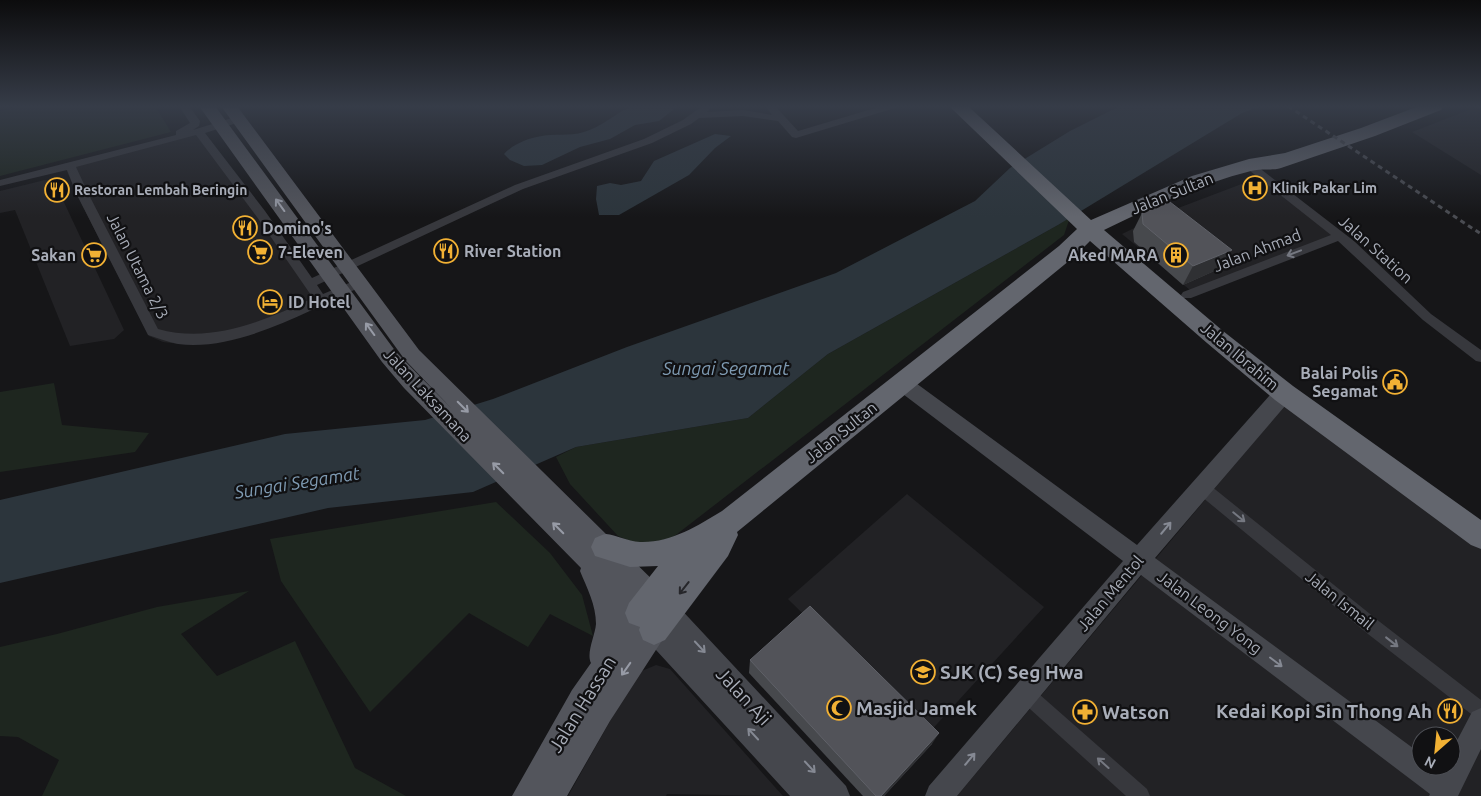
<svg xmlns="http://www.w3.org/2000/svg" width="1481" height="796" viewBox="0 0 1481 796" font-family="Ubuntu,sans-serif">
	<rect width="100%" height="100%" fill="#161618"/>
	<!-- built -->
	<g fill="#222225" fill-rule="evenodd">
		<path d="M1481,106V175L1412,132L1479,106Z"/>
		<path d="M202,129L327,301L204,343L180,344L163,342L149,336L76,193L64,164Z"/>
		<path d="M1260,177L1339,240L1196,295L1122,234L1165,213Z"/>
		<path d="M45,180L54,181L124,330L114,339L70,346L15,210L0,213V191Z"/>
		<path d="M1287,402L1481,544V796H957ZM1421,736H1451V766H1421Z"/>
		<path d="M907,494L1044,607L926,736L788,599Z"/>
		<path d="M656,665L670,669L783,796L667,794L666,796H568L637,673Z"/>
	</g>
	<!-- green -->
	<g fill="#1e261f">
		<path d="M23,106H155L171,132L0,176V111Z"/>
		<path d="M1070,217L1064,235L659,548L645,547L618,536L570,484L556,457L576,447L748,418L828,354L1058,225Z"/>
		<path d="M54,383L62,425L149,433L135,452L0,472V392Z"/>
		<path d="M496,502L550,553L582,595L593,636L550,614L528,647L469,613L370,712L281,581L270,539Z"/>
		<path d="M249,591L181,634L217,676L295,641L355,768L406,796H42L59,760L18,737L0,736V647L57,634L157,607Z"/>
	</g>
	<!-- water -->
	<g fill="#2c353c">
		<path d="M631,106H678L659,121L635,125L610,139L580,147L542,165L524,166L510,160L504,154C515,142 534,136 550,135C562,134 572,136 584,132C601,127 615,114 631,106Z"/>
		<path d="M1120,106H1262L1242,113L1058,225L828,354L748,418L576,447L473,492L328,508L0,583V500L285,434L425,420L493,399L627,347L836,273L975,201L1010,168L1070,131Z"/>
		<path d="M715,134L731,136L715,148L689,175L619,215H599L596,199L597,186L610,183L621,185L641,181L654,161Z"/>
	</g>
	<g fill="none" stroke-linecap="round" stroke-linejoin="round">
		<!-- street -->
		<g fill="#37383d" fill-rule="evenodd">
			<path d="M179,106H189L200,121L199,126L193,130L235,117H243V121L205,133L265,211L312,278L515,185L644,139L683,120L702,106H713L707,112L743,110L772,115L765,106H775L798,131L882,106H897L895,108L796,138L792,137L778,121L743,116L699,118L691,124L652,143L523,189L317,285L323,294L361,278L367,282L365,285C311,309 239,352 178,344C168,342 158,338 148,335L77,195L67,170L0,186V180L176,135V131L190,123ZM196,135L257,217L313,298C264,321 212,344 158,329L89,195L76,167Z"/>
			<path d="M1249,162L1253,163L1354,241L1431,314L1481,350V362L1476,361L1423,320L1338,241L1191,298H1183L1181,295L1183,292L1331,235L1245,167L1244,165L1245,163Z"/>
			<path d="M1201,481L1206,482L1380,622L1481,700V720L1475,717L1368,634L1196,492L1194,487L1196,482Z"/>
			<path d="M1025,684L1031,687L1147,789L1150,796H1126L1019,699L1016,693L1019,687Z"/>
		</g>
		<!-- secondary -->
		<g fill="#45474d" fill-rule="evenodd">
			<path d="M902,375L909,378L1137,545L1277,387L1284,385L1291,387L1294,393L1291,399L1155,558L1421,754V766H1438L1442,769L1444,766H1451V752L1472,712L1481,708V749L1458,796H1429L1430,794L1141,575L957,796H925L929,786L1123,561L895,388L892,383L895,378Z"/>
			<path d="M667,600L676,604L846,786L850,796H790L645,638L642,630L645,622L654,618L658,620L655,612L658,604Z"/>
		</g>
		<!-- primary -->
		<path fill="#53555c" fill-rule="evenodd" d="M199,106H215L396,352L453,410L405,360L221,106H237L419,350L670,597L674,606L670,615L660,618L667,630L663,639L610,721L567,796H512L572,690L591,663C586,653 595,636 596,624C596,605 587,588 580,571L581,568L404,388L382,362Z"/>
		<!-- highway -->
		<path fill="#63666e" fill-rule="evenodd" d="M949,106H968L1091,220L1192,176L1249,159L1285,153L1361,128L1419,106H1444L1441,110L1375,136L1281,168C1271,171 1262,168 1251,171C1199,184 1151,207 1104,230L1223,331L1293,386L1481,520V549L1471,545L1275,400L1207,343L1090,241L1075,256L737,532L738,535L728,556L665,640L654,645L643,640L639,630L640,627L629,623L625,613L629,603L658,566L630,567L595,556L591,547L595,538C598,537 603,534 606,534C616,535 627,541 640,542C671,543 697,526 722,511L1059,246L1077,229Z"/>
		<!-- rail -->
		<path stroke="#4a4c52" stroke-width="3" stroke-dasharray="5 4" stroke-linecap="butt" d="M1288,106L1481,234"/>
	</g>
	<!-- wall -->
	<g fill="#47494d">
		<path d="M1142,213L1221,268L1183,285L1134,242L1133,231Z"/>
		<path d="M750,660L932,744L884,796H863L749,673Z"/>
	</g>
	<!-- shaded-wall -->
	<g fill="#2f3033">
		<path d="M1232,250L1221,268L1183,285L1193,266Z"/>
		<path d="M939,733L932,744L884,796H881Z"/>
	</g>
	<!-- building -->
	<g fill="#525359" stroke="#5f6168">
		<path d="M1170,202L1232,250L1193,266L1143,224L1142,213Z"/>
		<path d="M810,606L939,733L881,796H876L750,660Z"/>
	</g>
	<!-- one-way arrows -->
	<defs><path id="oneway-shaft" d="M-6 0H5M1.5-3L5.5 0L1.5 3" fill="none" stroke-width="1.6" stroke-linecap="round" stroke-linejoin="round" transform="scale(1.25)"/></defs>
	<g stroke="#979ba6">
		<use href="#oneway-shaft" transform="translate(280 205) rotate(-126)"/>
		<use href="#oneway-shaft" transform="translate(370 329) rotate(-126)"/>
		<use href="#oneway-shaft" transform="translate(463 407) rotate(45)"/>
		<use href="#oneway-shaft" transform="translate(498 468) rotate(-135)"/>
		<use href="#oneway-shaft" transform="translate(558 528) rotate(-135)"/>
		<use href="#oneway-shaft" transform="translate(626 669) rotate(125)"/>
	</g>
	<g stroke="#757881">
		<use href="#oneway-shaft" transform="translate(1294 253) rotate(159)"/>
		<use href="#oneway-shaft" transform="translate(1239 517) rotate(39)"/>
		<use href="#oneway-shaft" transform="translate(1392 642) rotate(38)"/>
		<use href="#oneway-shaft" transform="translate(1103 763) rotate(-138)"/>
	</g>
	<g stroke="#858993">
		<use href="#oneway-shaft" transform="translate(1166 528) rotate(-50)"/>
		<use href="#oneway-shaft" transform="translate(700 647) rotate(47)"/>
		<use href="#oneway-shaft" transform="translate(1276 662) rotate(37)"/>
		<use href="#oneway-shaft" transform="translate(753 734) rotate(-133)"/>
		<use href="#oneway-shaft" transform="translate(970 759) rotate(-50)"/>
		<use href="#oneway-shaft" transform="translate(810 767) rotate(47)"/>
	</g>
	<use stroke="#26262a" href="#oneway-shaft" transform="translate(684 588) rotate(128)"/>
	<!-- sky -->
	<linearGradient id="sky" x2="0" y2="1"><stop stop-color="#0c0c0d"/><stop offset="0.49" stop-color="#363c48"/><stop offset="1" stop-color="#363c48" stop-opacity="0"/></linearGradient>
	<rect width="1481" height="217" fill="url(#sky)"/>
	<!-- icons -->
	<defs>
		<g id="hospital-ring" transform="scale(1.25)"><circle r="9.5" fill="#111113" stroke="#f2b134" stroke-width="1.5"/><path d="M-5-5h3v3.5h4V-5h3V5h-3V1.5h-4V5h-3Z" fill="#f2b134"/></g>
		<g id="restaurant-ring" transform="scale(1.25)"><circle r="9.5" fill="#111113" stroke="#f2b134" stroke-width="1.5"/><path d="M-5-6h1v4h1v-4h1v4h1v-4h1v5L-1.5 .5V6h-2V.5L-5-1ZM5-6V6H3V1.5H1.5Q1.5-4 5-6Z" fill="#f2b134"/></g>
		<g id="supermarket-ring" transform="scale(1.25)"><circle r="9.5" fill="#111113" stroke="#f2b134" stroke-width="1.5"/><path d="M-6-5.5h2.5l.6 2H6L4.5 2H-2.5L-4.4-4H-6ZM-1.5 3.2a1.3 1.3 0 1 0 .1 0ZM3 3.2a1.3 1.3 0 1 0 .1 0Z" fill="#f2b134"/></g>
		<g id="building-ring" transform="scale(1.25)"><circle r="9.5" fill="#111113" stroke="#f2b134" stroke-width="1.5"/><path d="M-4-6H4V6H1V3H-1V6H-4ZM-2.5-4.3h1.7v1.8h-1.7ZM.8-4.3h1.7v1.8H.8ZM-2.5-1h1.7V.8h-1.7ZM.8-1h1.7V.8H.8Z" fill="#f2b134"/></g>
		<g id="hotel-ring" transform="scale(1.25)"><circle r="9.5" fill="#111113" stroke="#f2b134" stroke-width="1.5"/><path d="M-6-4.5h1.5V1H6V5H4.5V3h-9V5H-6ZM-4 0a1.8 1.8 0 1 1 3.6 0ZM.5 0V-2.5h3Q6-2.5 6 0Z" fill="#f2b134"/></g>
		<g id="civic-ring" transform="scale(1.25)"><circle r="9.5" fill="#111113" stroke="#f2b134" stroke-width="1.5"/><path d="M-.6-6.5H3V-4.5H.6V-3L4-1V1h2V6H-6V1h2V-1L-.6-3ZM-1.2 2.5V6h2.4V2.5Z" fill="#f2b134"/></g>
		<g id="school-ring" transform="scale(1.25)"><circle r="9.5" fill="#111113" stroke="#f2b134" stroke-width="1.5"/><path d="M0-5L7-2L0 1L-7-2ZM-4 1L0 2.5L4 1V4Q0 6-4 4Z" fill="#f2b134"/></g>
		<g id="mosque-ring" transform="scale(1.25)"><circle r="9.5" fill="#111113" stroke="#f2b134" stroke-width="1.5"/><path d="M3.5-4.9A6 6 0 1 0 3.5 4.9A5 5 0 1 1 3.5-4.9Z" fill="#f2b134"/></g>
		<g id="pharmacy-ring" transform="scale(1.25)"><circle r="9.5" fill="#111113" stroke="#f2b134" stroke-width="1.5"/><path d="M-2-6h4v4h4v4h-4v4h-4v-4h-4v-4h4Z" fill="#f2b134"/></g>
	</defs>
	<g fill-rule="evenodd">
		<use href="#hospital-ring" x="1255" y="188"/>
		<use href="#restaurant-ring" x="57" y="190"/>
		<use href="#restaurant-ring" x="245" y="228"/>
		<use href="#restaurant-ring" x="446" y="251"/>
		<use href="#supermarket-ring" x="260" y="252"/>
		<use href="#supermarket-ring" x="94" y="255"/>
		<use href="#building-ring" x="1176" y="255"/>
		<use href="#hotel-ring" x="270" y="302"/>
		<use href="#civic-ring" x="1395" y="382"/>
		<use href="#school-ring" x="923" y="672"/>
		<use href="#mosque-ring" x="839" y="708"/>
		<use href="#restaurant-ring" x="1450" y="711"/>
		<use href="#pharmacy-ring" x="1085" y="712"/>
	</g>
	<g text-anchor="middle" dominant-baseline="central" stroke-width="4.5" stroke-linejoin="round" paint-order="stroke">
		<!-- far-poi labels -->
		<g font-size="14" font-weight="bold" fill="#a8adb8" stroke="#111113" text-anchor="start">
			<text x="1272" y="188">Klinik Pakar Lim</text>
			<text x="74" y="190">Restoran Lembah Beringin</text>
		</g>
		<!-- street labels -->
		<g font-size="16" fill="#a8adb8" stroke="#111113">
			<text transform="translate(1172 193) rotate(-22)">Jalan Sultan</text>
			<text transform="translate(1376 249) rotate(42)">Jalan Station</text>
			<text transform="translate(1257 250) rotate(-21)">Jalan Ahmad</text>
			<text transform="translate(138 266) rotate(63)">Jalan Utama 2/3</text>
			<text transform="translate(1240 356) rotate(40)">Jalan Ibrahim</text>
			<text transform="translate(428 395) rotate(47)">Jalan Laksamana</text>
			<text transform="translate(841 432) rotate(-39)">Jalan Sultan</text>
			<text transform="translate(1110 593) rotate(-50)">Jalan Mentol</text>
			<text transform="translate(1340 600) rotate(39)">Jalan Ismail</text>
			<text transform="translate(1210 612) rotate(37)">Jalan Leong Yong</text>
		</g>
		<!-- poi labels -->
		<g font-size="16" font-weight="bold" fill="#a8adb8" stroke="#111113" text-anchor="start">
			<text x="262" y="228">Domino's</text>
			<text x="464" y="251">River Station</text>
			<text x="278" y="252">7-Eleven</text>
			<text x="76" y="255" text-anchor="end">Sakan</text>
			<text x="1158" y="255" text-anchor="end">Aked MARA</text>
			<text x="288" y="302">ID Hotel</text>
			<text x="1378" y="373" text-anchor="end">Balai Polis<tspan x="1378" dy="18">Segamat</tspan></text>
		</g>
		<!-- water labels -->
		<g font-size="18" font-style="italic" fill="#7f9bb3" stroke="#111113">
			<text x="726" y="368">Sungai Segamat</text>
			<text transform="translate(297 482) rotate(-9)">Sungai Segamat</text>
		</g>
		<!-- near-poi labels -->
		<g font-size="19" font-weight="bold" fill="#a8adb8" stroke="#111113" text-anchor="start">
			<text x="940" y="672">SJK (C) Seg Hwa</text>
			<text x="856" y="708">Masjid Jamek</text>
			<text x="1432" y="711" text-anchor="end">Kedai Kopi Sin Thong Ah</text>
			<text x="1102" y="712">Watson</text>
		</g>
		<!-- near-street labels -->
		<g font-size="19" fill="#a8adb8" stroke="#111113">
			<text transform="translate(744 696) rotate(47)">Jalan Aji</text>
			<text transform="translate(582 704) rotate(-58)">Jalan Hassan</text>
		</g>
	</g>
	<!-- north arrow -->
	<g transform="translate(1436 751) rotate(207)"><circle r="24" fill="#111113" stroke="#4d4f55"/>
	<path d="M0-4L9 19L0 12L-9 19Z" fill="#f2b134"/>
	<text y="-8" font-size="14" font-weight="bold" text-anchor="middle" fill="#a8adb8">N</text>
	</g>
</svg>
